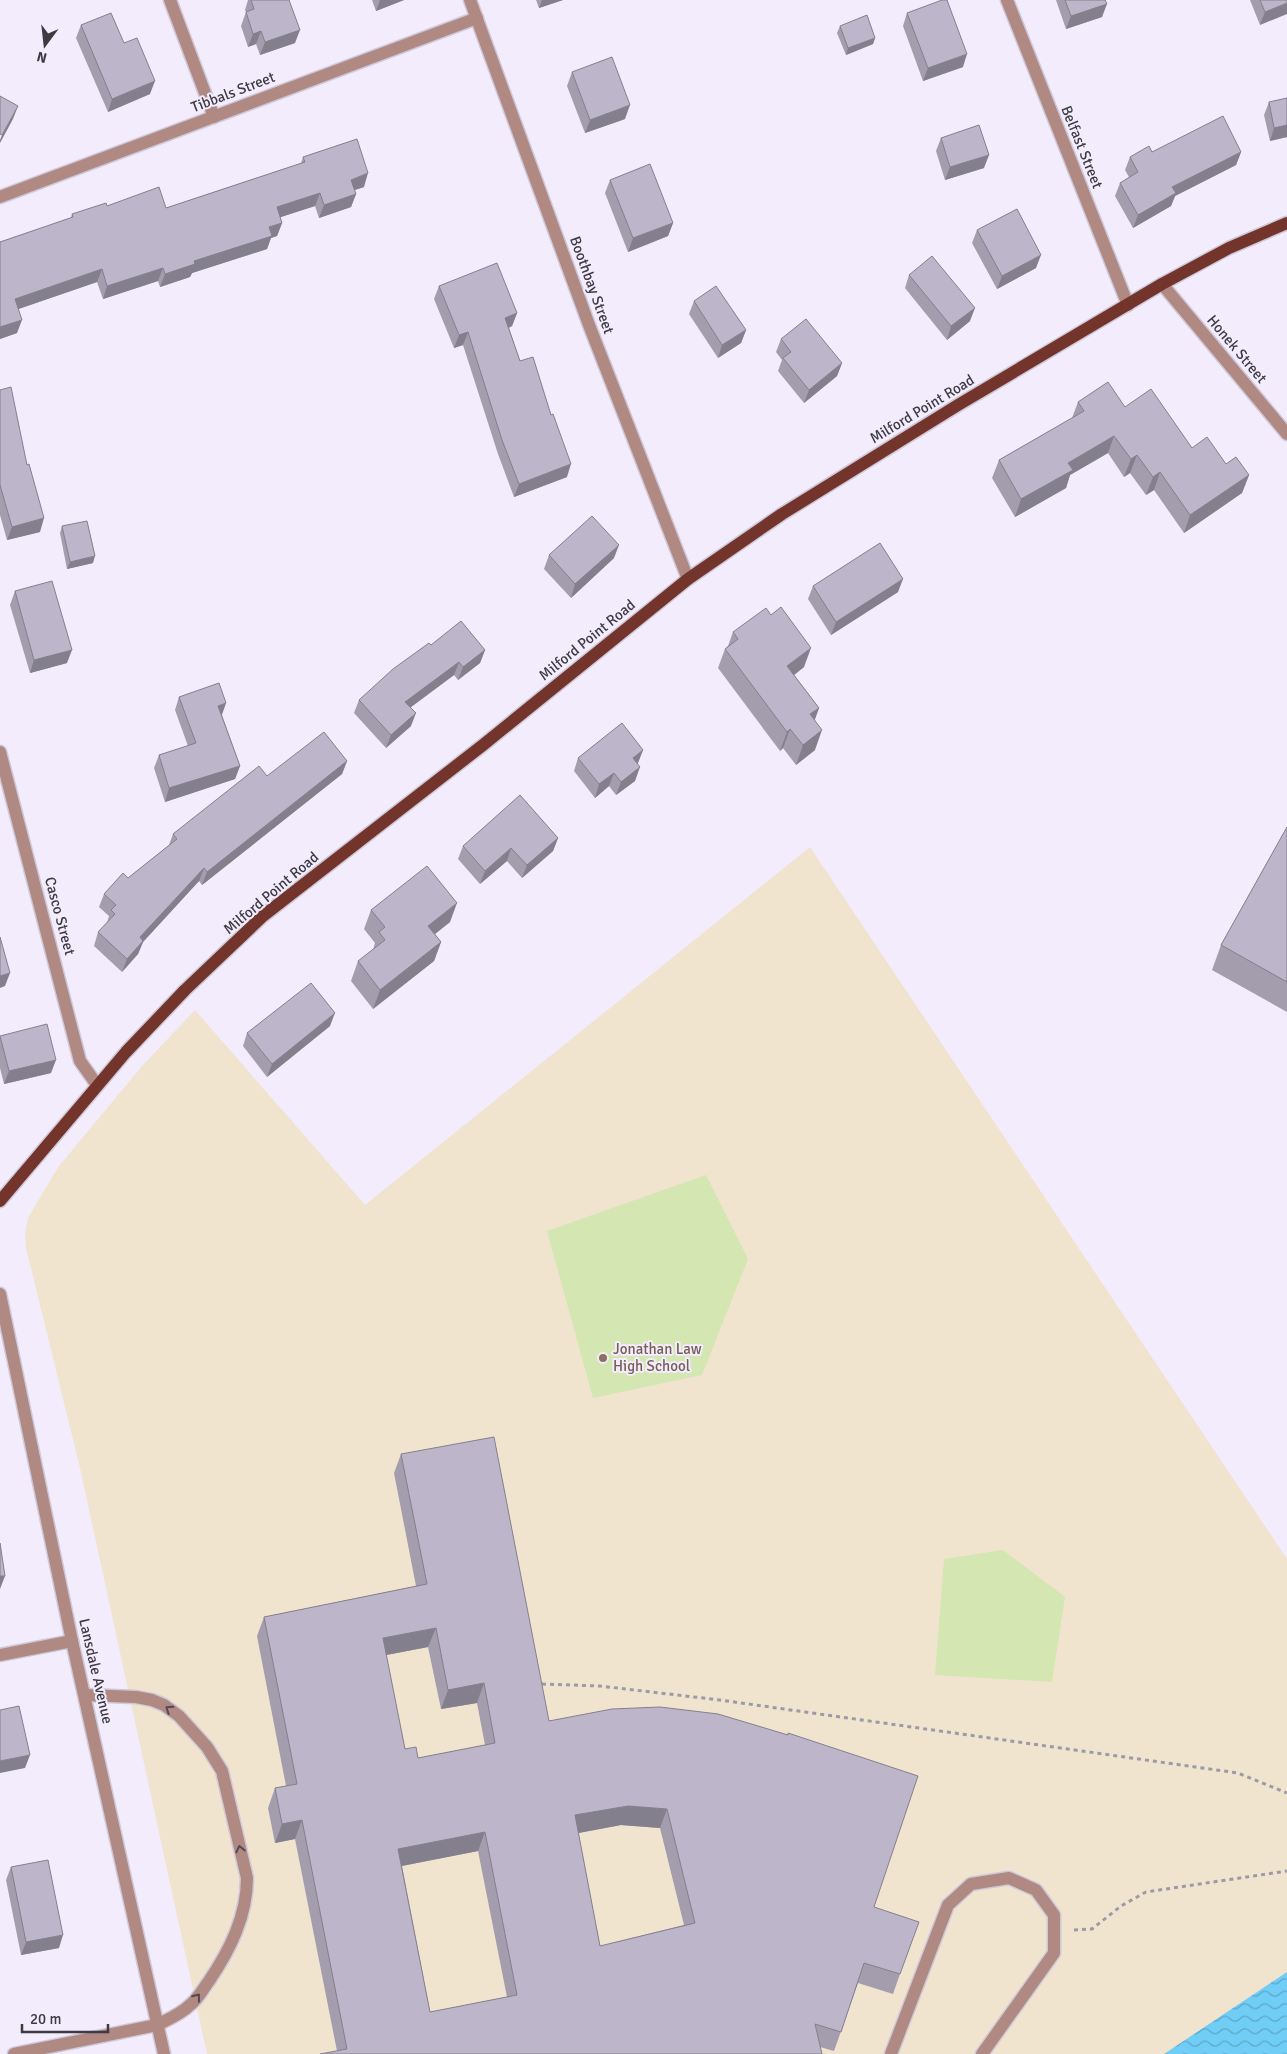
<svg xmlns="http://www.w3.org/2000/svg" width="1287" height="2054" viewBox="0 0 1287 2054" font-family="Signika,sans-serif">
	<defs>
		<pattern id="water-waves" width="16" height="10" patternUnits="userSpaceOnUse" patternTransform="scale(1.25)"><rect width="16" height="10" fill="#70cdf6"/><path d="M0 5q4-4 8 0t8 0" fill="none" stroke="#5da7c9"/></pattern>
	</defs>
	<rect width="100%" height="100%" fill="#f2ecfd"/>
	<!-- education -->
	<path fill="#f0e4cf" d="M810,847L1287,1559V2054H207L80,1468L26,1248L25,1233L28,1218L35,1206L59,1166L143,1065L195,1010L365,1205Z"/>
	<!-- garden -->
	<g fill="#d4e6b1">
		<path d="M706,1175L748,1259L702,1375L593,1398L547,1231Z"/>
		<path d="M1003,1550L1065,1597L1052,1682L935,1675L944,1559Z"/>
	</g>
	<!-- water -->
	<path fill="url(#water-waves)" d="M1287,1972V2054H1164Z"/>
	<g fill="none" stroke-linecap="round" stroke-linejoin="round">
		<!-- minor casing -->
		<g stroke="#cec8d8" stroke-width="15">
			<g id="minor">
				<path d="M170,0L214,117"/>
				<path d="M470,0L589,325L688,579"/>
				<path d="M1007,0L1128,305"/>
				<path d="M0,197L477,18"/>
				<path d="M1162,284L1287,434"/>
				<path d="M0,752L80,1061L97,1085"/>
				<path d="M0,1294L72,1641L164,2054"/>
				<path d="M0,1655L72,1641"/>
				<path d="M14,2054L157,2025C169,2019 181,2014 190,2005C198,1999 203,1989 209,1981C230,1950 247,1916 247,1878L222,1771L207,1747L179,1716L164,1705L152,1700L136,1697L85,1695"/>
				<path d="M891,2054L948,1905L971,1884L1009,1878L1036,1890L1054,1915V1953L982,2054"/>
			</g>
		</g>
		<!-- major casing -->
		<g stroke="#cec8d8" stroke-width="15">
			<path id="major" d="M0,1201L126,1052L185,990L263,916L483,745L688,579L782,514L958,405L1162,284L1229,248L1287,223"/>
		</g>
		<!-- path -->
		<g stroke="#9e99a6" stroke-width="3" stroke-dasharray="4 4" stroke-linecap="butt">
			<path d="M542,1684L600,1686L720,1700L1238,1773L1287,1793"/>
			<path d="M1074,1930L1092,1929L1121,1906L1146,1892L1287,1871"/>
		</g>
		<!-- minor -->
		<use href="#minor" stroke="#af8982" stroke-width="12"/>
		<!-- major -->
		<use href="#major" stroke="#73342b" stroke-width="12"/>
	</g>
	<!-- wall -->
	<g fill="#a39dae" fill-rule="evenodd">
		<path d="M248,0H289L295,43L260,55L256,44L248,47L241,26L246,12L245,10Z"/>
		<path d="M372,0H404L376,11Z"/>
		<path d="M536,0H563L539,8Z"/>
		<path d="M1056,0H1105L1102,17L1066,29Z"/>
		<path d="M1250,0H1287L1260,25Z"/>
		<path d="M907,13L963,67L923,81L903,26Z"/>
		<path d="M81,25L124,43L150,94L108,112L76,38Z"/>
		<path d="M840,26L875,38L873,44L846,55L837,33Z"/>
		<path d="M572,72L625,119L585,133L567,86Z"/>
		<path d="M1287,98V139V137L1270,141L1264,115L1269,102Z"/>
		<path d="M941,138L984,168L945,180L936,151Z"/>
		<path d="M1152,152H1241L1236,165L1175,196L1171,206L1133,228L1115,196L1120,183L1129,177L1125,170L1130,157Z"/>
		<path d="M303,157L364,187L354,190L356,194L351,207L319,218L315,206L280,217L282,223L277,236L271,238L267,249L192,273L190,277L160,287L158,281L103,299L97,282L18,309L17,333L0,339V242L71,218L72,214L107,206L166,208L301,163Z"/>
		<path d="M610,180L673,223L668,236L628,252L605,193Z"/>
		<path d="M977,230L1036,268L997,289L972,243Z"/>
		<path d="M909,275L970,321L947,340L905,288Z"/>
		<path d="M439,286L517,313L512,326L509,328L520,361L551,415L567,477L514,497L498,454L463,345L454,348L434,299Z"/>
		<path d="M694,301L746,330L741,343L718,358L689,314Z"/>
		<path d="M781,339L842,363L837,376L804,403L778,371L782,360L776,352Z"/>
		<path d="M0,390L40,532L7,540L0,515Z"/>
		<path d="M1078,402L1125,407L1192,448L1249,475L1242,493L1184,533L1154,490L1146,495L1130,473L1124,477L1108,453L1070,475L1066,488L1015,517L992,478L999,460L1072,418Z"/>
		<path d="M62,526L93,563L67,569L60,533Z"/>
		<path d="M549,555L614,558L571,598L544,569Z"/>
		<path d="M813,586L898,592L831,635L808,599Z"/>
		<path d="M15,591L67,663L30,673L10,605Z"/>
		<path d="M771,615L804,667L794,675L819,708L814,720L815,750L796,765L783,748L780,751L718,668L725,649L728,646L733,632Z"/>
		<path d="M431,645L485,650L480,663L458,680L454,675L410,708L411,726L386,748L354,713L359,700Z"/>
		<path d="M179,697L226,703L222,715L240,766L235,779L165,802L154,768L159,755L188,746L175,710Z"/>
		<path d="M643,750L637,764L635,781L616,795L609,786L595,798L574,771L578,758Z"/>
		<path d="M347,761L342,774L202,885L199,881L143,942L138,954L122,972L94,946L98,932L107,923L109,916L99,907L104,894L128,878L169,845L173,834L267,776Z"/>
		<path d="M1287,827V1012L1212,970L1221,945Z"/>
		<path d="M558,838L553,851L522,878L507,861L480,884L458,859L463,846Z"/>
		<path d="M371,910L450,922L435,934L441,942L434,961L373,1009L351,981L358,961L373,950L375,943L364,929Z"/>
		<path d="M330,1026L267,1077L243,1046L247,1033Z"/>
		<path d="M0,1036L51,1073L4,1084L0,1068Z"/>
		<path d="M401,1454L549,1721L874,1907L900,1974L893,1994L858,1983L834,2051L820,2047L337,2051L295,1839L275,1843L268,1808L275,1788L286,1786L257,1636L264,1617L416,1586L394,1473ZM428,1647L441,1709L477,1703L485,1745L418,1758L405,1749L386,1655ZM621,1825L660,1828L684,1925L600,1946L578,1833ZM478,1851L507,1997L430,2012L402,1866Z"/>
		<path d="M11,1867L59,1948L21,1955L6,1880Z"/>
	</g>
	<!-- shaded-wall -->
	<g fill="#847f8d">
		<path d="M380,0H404L376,11Z"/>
		<path d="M542,0H563L539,8Z"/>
		<path d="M1287,3V14L1260,25L1265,12Z"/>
		<path d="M1107,4L1102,17L1066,29L1071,16Z"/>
		<path d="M300,30L295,43L260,55L265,42Z"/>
		<path d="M261,31L256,44L248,47L253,34Z"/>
		<path d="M875,38L873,44L846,55L848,48Z"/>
		<path d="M967,54L963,67L923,81L928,68Z"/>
		<path d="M155,81L150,94L108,112L112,99Z"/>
		<path d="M630,105L625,119L585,133L590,120Z"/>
		<path d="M18,106L13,119L0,143V140L2,135Z"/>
		<path d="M1287,125V137L1270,141L1274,128Z"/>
		<path d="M1241,152L1236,165L1175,196L1171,206L1133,228L1138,215L1172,187Z"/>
		<path d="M989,155L984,168L945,180L950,167Z"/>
		<path d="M368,173L364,187L346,193L351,180Z"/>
		<path d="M320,193L315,206L272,220L277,207Z"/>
		<path d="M356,194L351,207L319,218L324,205Z"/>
		<path d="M282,223L277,236L271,238L267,249L192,273L190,277L160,287L165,274L269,227Z"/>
		<path d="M673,223L668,236L628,252L633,238Z"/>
		<path d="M1041,255L1036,268L997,289L1002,276Z"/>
		<path d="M163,268L158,281L103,299L107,286Z"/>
		<path d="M102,269L97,282L10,312L15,299Z"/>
		<path d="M975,308L970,321L947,340L951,326Z"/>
		<path d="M517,313L512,326L501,331L505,318Z"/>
		<path d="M22,320L17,333L0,339V327Z"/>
		<path d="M746,330L741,343L718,358L722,345Z"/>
		<path d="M468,332L463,345L454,348L459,335Z"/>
		<path d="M842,363L837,376L804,403L809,390Z"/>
		<path d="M1114,436L1108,453L1070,475L1066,488L1015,517L1021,499L1068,463Z"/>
		<path d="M1137,455L1130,473L1124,477L1131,459Z"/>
		<path d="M571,464L567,477L514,497L519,484Z"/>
		<path d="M1160,472L1154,490L1146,495L1153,477Z"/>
		<path d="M1249,475L1242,493L1184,533L1190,515Z"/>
		<path d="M44,518L40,532L7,540L12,527Z"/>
		<path d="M619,545L614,558L571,598L575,584Z"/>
		<path d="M95,556L93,563L67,569L70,562Z"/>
		<path d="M903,579L898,592L831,635L836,622Z"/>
		<path d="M811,648L804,667L780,686L787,666Z"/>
		<path d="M72,650L67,663L30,673L34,660Z"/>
		<path d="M485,650L480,663L458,680L463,667Z"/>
		<path d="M459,662L454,675L400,715L405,702Z"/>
		<path d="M226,703L221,716L218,706Z"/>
		<path d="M819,708L812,728L810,714Z"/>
		<path d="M416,713L411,726L386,748L391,735Z"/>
		<path d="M790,729L783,748L780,751L787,732Z"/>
		<path d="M822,730L815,750L796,765L803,745Z"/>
		<path d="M643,750L638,763L628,772L633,758Z"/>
		<path d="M347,761L342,774L202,885L207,872Z"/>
		<path d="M240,766L235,779L165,802L169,788Z"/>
		<path d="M640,767L635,781L616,795L621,782Z"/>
		<path d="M614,773L609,786L595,798L599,784Z"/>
		<path d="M558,838L553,851L522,878L527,865Z"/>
		<path d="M511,848L507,861L480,884L485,871Z"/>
		<path d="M204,868L199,881L143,942L138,954L122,972L127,959L140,937Z"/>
		<path d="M457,903L450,922L421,945L428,926Z"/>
		<path d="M441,942L434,961L373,1009L380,990Z"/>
		<path d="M10,973L5,986L0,988V976Z"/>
		<path d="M335,1013L330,1026L267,1077L272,1064Z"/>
		<path d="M56,1060L51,1073L4,1084L9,1071Z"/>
		<path d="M0,1576H5L0,1589Z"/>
		<path d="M436,1628L428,1647L376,1657L383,1638Z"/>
		<path d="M484,1683L477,1703L441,1709L448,1690Z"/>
		<path d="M30,1755L25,1768L0,1773V1761Z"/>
		<path d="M628,1806L667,1809L660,1828L621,1825L568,1835L575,1815Z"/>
		<path d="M302,1820L295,1839L275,1843L282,1824Z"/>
		<path d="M485,1832L478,1851L391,1868L398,1849Z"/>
		<path d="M63,1935L59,1948L21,1955L26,1942Z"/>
	</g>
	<!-- building -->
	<g fill="#bdb6ca" stroke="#847f8d" fill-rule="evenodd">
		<path d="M251,0H289L300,30L265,42L261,31L253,34L246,12L254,9Z"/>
		<path d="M942,0H947L967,54L928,68L907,13Z"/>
		<path d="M1065,0H1105L1107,4L1071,16Z"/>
		<path d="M1260,0H1287V3L1265,12Z"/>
		<path d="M111,13L124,43L137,38L155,81L112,99L81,25Z"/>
		<path d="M867,15L875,38L848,48L840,26Z"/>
		<path d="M612,57L630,105L590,120L572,72Z"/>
		<path d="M0,96L18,106L2,135L0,134Z"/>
		<path d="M1287,98V125L1274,128L1269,102Z"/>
		<path d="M1223,116L1241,152L1172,187L1176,193L1138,215L1120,183L1138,172L1130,157L1149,146L1152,152Z"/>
		<path d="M979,125L989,155L950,167L941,138Z"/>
		<path d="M357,139L368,173L351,180L356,194L324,205L320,193L277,207L282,223L269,227L272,236L194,261L195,264L165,274L163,268L107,286L102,269L15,299L22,320L0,327V242L73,217L72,214L106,203L107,206L159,187L166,208L305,162L303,157Z"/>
		<path d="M650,164L673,223L633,238L610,180Z"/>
		<path d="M1017,209L1041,255L1002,276L977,230Z"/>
		<path d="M932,256L975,308L951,326L909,275Z"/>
		<path d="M497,263L517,313L505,318L520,361L533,357L551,415L553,414L571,464L519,484L502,440L468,332L459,335L439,286Z"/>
		<path d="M716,286L746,330L722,345L694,301Z"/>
		<path d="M806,319L842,363L809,390L783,358L791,352L781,339Z"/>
		<path d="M1108,382L1125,407L1151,389L1192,448L1207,437L1226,464L1236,457L1249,475L1190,515L1160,472L1153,477L1137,455L1131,459L1114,436L1068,463L1073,470L1021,499L999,460L1084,411L1078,402Z"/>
		<path d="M11,387L27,465L29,464L44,518L12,527L0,485V390Z"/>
		<path d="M592,516L619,545L575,584L549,555Z"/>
		<path d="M87,521L95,556L70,562L62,526Z"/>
		<path d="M880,543L903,579L836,622L813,586Z"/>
		<path d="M52,581L72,650L34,660L15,591Z"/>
		<path d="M781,607L811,648L787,666L819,708L810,714L822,730L803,745L790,729L787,732L725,649L738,639L733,632L766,608L771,615Z"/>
		<path d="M461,621L485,650L463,667L459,662L405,702L416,713L391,735L359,700L393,669L429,643L431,645Z"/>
		<path d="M219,683L226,703L218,706L240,766L169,788L159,755L196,743L179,697Z"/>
		<path d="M622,723L643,750L633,758L640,767L621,782L614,773L599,784L578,758Z"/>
		<path d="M324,732L347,761L207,872L204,868L140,937L143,941L127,959L98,932L115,914L111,910L116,905L104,894L123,873L128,878L177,839L173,834L259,766L267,776Z"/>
		<path d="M520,795L558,838L527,865L511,848L485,871L463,846Z"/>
		<path d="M1287,827V982L1221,945Z"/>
		<path d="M427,866L457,903L428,926L441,942L380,990L358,961L385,940L379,932L385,927L371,910Z"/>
		<path d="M0,937L10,973L0,976Z"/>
		<path d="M311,983L335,1013L272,1064L247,1033Z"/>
		<path d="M47,1024L56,1060L9,1071L0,1036Z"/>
		<path d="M494,1437L549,1721L612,1709L660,1707L718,1714L788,1735V1733L918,1776L874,1907L919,1922L900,1974L864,1963L841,2032L815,2024L822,2054H320L347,2049L302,1820L282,1824L275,1788L297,1784L264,1617L427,1584L401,1454ZM436,1628L448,1690L484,1683L495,1743L418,1758L416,1747L405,1749L383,1638ZM628,1806L667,1809L695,1923L600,1946L575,1815ZM485,1832L517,1995L430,2012L398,1849Z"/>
		<path d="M0,1543L5,1576H0Z"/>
		<path d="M19,1706L30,1755L0,1761V1710Z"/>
		<path d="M48,1860L63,1935L26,1942L11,1867Z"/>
	</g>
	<!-- one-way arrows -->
	<defs><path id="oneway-chevron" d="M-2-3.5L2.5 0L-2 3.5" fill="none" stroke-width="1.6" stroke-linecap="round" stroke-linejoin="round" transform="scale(1.25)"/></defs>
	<g stroke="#544a4f">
		<use href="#oneway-chevron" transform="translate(169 1709) rotate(-146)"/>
		<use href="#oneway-chevron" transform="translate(240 1849) rotate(-103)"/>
		<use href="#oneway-chevron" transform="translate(197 1997) rotate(-52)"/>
	</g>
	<!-- markers -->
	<circle fill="#8d6e63" stroke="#f2ecfd" stroke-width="2" cx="603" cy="1358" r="5"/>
	<g text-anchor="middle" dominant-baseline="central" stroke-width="4" stroke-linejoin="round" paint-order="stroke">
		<!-- street labels -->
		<g font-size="15" fill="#3d3a42" stroke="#f2ecfd">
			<text transform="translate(233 92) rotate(-21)">Tibbals Street</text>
			<text transform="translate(1082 147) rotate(68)">Belfast Street</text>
			<text transform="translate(592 285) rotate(70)">Boothbay Street</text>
			<text transform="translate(1237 349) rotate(50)">Honek Street</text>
			<text transform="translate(922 409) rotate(-31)">Milford Point Road</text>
			<text transform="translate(587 640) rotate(-39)">Milford Point Road</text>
			<text transform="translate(271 893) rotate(-40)">Milford Point Road</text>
			<text transform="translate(60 916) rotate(75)">Casco Street</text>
			<text transform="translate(96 1671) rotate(77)">Lansdale Avenue</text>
		</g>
		<!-- education labels -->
		<g font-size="15" fill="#785e54" stroke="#f2ecfd" text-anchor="start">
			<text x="613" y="1349">Jonathan Law<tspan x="613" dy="17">High School</tspan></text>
		</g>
	</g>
	<!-- north arrow -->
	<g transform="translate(45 45) rotate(195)" stroke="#f2ecfd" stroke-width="4" paint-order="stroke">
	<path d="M0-4L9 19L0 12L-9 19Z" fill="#3d3a42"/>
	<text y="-8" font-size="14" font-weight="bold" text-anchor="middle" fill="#3d3a42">N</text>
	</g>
	<!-- scale -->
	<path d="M22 2024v8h86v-8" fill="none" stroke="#3d3a42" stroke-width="2.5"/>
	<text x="30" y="2024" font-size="15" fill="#3d3a42" stroke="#f2ecfd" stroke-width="4" paint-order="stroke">20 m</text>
</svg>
